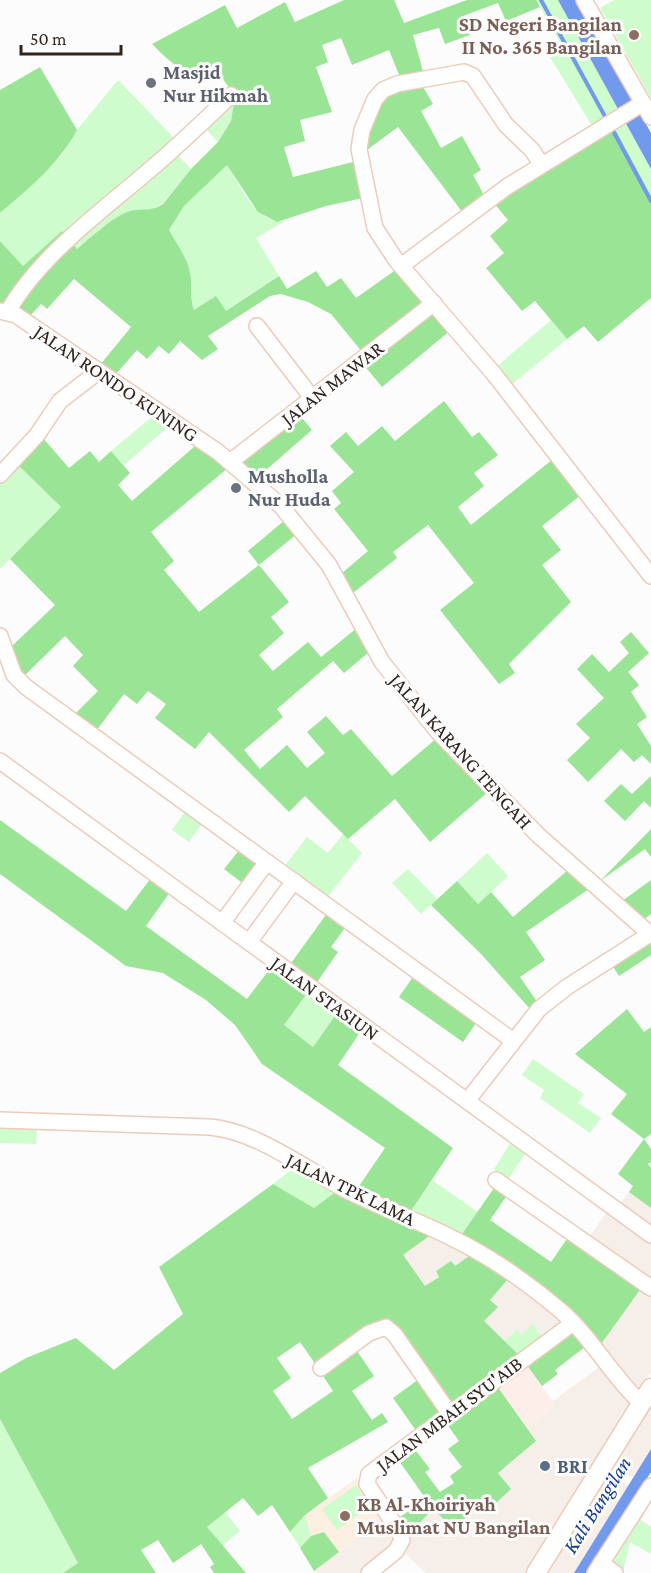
<svg xmlns="http://www.w3.org/2000/svg" width="651" height="1573" viewBox="0 0 651 1573" font-family="'Crimson Pro',serif">
	<rect width="100%" height="100%" fill="#fcfcfc"/>
	<!-- built -->
	<g fill="#f6eee9">
		<path d="M629,1192L651,1208V1231L618,1207Z"/>
		<path d="M609,1209L651,1239V1285L587,1240Z"/>
		<path d="M432,1234L472,1254L455,1266L436,1272L439,1276L425,1287L402,1255Z"/>
		<path d="M509,1278L565,1322L543,1339L522,1334L517,1329L505,1341L483,1321L497,1307L490,1300Z"/>
		<path d="M642,1287L651,1293V1372L638,1393L599,1347Z"/>
		<path d="M599,1367L633,1402L525,1573H426L402,1551L412,1531L433,1509L487,1496L494,1504L498,1473L535,1441L527,1428L555,1406L552,1402Z"/>
		<path d="M651,1401V1449L633,1478L611,1465Z"/>
		<path d="M607,1472L629,1486L574,1573H543Z"/>
		<path d="M385,1517L399,1538L363,1573H316L314,1571Z"/>
	</g>
	<!-- industrial -->
	<path fill="#fdeee9" d="M526,1364L556,1406L527,1428L497,1386Z"/>
	<!-- education -->
	<path fill="#fdefe1" d="M357,1478L385,1517L339,1552L324,1532L311,1536L305,1515Z"/>
	<!-- green -->
	<g fill="#cffccc">
		<path d="M536,0H558L562,7L651,169V196L613,126L597,134L550,57L564,50Z"/>
		<path d="M614,0H651V98L600,8Z"/>
		<path d="M118,80L175,139L169,146L191,169L163,203L151,210L131,211L122,215L77,249L62,231L23,266L0,241V213L62,155L77,130Z"/>
		<path d="M235,95L231,121L218,142L203,126Z"/>
		<path d="M227,164C240,185 256,225 285,221L256,238L279,276L226,311L194,310C189,297 193,286 190,272C187,257 176,243 169,230L184,206Z"/>
		<path d="M551,320L567,339L510,386L495,368Z"/>
		<path d="M153,416L168,427L124,465L111,451Z"/>
		<path d="M18,465L61,507L0,569V482Z"/>
		<path d="M187,809L204,821L189,842L172,830Z"/>
		<path d="M343,834L362,853L326,899L283,868L307,837L328,853Z"/>
		<path d="M487,853L508,876L478,904L457,881Z"/>
		<path d="M408,869L437,899L421,914L392,883Z"/>
		<path d="M308,992L337,1013L313,1047L283,1026Z"/>
		<path d="M533,1059L584,1094L578,1103L601,1118L590,1133L540,1098L544,1090L522,1075Z"/>
		<path d="M0,1124L37,1126L36,1144L0,1143Z"/>
		<path d="M512,1140L527,1151L506,1182L494,1169Z"/>
		<path d="M294,1168L337,1191L314,1208L273,1184Z"/>
		<path d="M432,1180L478,1212L460,1237L409,1214Z"/>
		<path d="M533,1324L543,1339L520,1356L505,1341L517,1329L522,1334Z"/>
		<path d="M0,1419L78,1563L63,1573H0Z"/>
		<path d="M356,1485L370,1506L337,1530L322,1509Z"/>
		<path d="M651,1500L641,1520L651,1527V1554L630,1542L623,1572L610,1563Z"/>
		<path d="M225,1512L240,1531L222,1546L207,1527Z"/>
		<path d="M305,1515L311,1536L300,1548L290,1532Z"/>
	</g>
	<!-- forest -->
	<g fill="#9ae495">
		<path d="M344,0H394L404,23L467,0H536L540,7L506,21L498,3L463,16L470,35L445,44L439,28L413,35L424,75L400,77L389,50L352,65L341,38L322,45L328,62L316,67L332,112L300,120L305,141L284,147L293,177L353,162L363,198L326,206L277,222L258,212L227,165L184,206L169,230C176,243 187,257 190,272C193,285 189,297 194,310L216,296L226,311L279,276L287,289L316,271L327,287L341,278L356,298L397,269L428,304L363,353L331,314L308,302L281,294L270,296L208,336L218,349L202,360L180,341L169,354L159,346L147,359L137,350L115,375L100,365L131,327L74,279L47,309L41,304L29,317L0,304V241L23,266L62,231L77,249C93,236 109,220 127,212C141,207 149,213 163,204L191,169L218,142L231,121L235,95L219,74C180,70 181,73 152,44L225,5L237,28L285,2L295,22Z"/>
		<path d="M40,67L77,130C59,164 29,188 0,213V90Z"/>
		<path d="M422,85L433,104L421,111L441,148L462,136L481,170L473,175L485,197L463,213L398,127L367,150C366,139 369,132 373,122C386,90 390,93 422,85Z"/>
		<path d="M613,125L651,196V298L598,342L584,326L567,339L535,301L522,311L486,268L504,253L490,236L508,220L492,201Z"/>
		<path d="M434,308L451,330L382,387L363,364Z"/>
		<path d="M444,401L472,437L479,432L498,455L474,473L484,486L458,507L471,525L553,459L581,495L542,526L561,550L542,565L571,602L509,664L515,673L499,684L440,610L474,583L428,525L393,552L397,558L353,593L342,573L368,551L334,509L341,503L332,491L354,472L330,446L346,432L358,446L382,426L395,441Z"/>
		<path d="M299,414L312,430L258,477L239,462Z"/>
		<path d="M43,438L69,468L90,451L99,462L111,451L130,473L118,485L132,501L195,446L228,468L151,532L174,561L164,570L199,612L259,565L248,551L286,519L298,533L259,565L289,602L271,617L284,633L259,655L273,671L308,642L321,657L357,628L369,652L344,673L333,661L277,709L283,717L244,750L260,769L287,745L307,768L325,753L307,732L326,716L343,735L351,729L392,776L437,738L488,792L430,842L395,799L348,839L305,796L289,812L209,732L195,749L155,718L166,704L148,691L137,704L124,694L96,731L74,715L98,691L73,666L83,655L65,636L23,677L12,646L55,605L10,559L61,507L18,465Z"/>
		<path d="M631,632L649,653L628,672L639,685L631,692L647,717L637,724L651,746V764L642,755L634,762L621,749L588,782L567,760L590,738L576,724L604,698L577,669L592,654L609,672L629,653L620,642Z"/>
		<path d="M651,776V808L644,801L625,821L604,801L621,784L632,794Z"/>
		<path d="M0,820L126,911L151,878L170,892L146,926L247,999L272,966L308,992L284,1025L313,1047L337,1013L361,1031L338,1065L453,1148L409,1214L357,1189L385,1148L262,1064L235,1025L206,1000L163,973L126,966L0,874Z"/>
		<path d="M651,829V857L645,849L600,881Z"/>
		<path d="M241,848L261,862L245,885L224,869Z"/>
		<path d="M568,870L589,889L526,932L545,960L520,977L538,1003L530,1009L481,954L431,905L457,881L478,904L491,892L513,917Z"/>
		<path d="M651,880V914L643,920L622,901Z"/>
		<path d="M328,912L347,925L331,947L338,952L315,985L289,966Z"/>
		<path d="M651,941V955L619,976L612,965Z"/>
		<path d="M415,974L478,1020L463,1042L399,997Z"/>
		<path d="M627,1009L644,1032L651,1027V1134L644,1139L651,1149V1162L648,1164L651,1168V1208L629,1192L633,1186L618,1174L644,1139L611,1114L627,1094L575,1054Z"/>
		<path d="M273,1184L314,1208L337,1191L432,1234L403,1255L425,1286L439,1277L436,1271L451,1261L455,1266L472,1254L509,1278L490,1300L498,1307L484,1321L520,1356L451,1406L394,1326L316,1365L300,1342L277,1358L291,1378L273,1391L292,1419L333,1391L321,1373L355,1348L374,1376L352,1391L372,1420L382,1413L388,1422L308,1468L328,1498L305,1515L290,1532L272,1505L258,1516L243,1498L207,1527L246,1573H214L210,1567L214,1564L201,1544L173,1563L158,1540L141,1550L156,1573H63L78,1563L0,1419V1373L26,1358L76,1338L114,1370L183,1314L159,1267Z"/>
		<path d="M496,1185L508,1194L490,1220L551,1262L569,1236L642,1287L599,1347L460,1237Z"/>
		<path d="M572,1330L585,1347L555,1370L558,1374L542,1386L526,1364Z"/>
		<path d="M419,1379L443,1413L417,1432L393,1398Z"/>
		<path d="M497,1386L536,1441L498,1473L511,1489L495,1504L487,1497L454,1529L433,1509L412,1531L406,1544L397,1519L426,1499L397,1458L413,1447L430,1469L425,1472L440,1492L454,1483L450,1476L462,1467L448,1449L459,1441L446,1423Z"/>
		<path d="M324,1532L339,1552L314,1571L300,1548L311,1536Z"/>
	</g>
	<!-- water -->
	<g fill="#729aec">
		<path d="M558,0H577L587,18L651,133V169Z"/>
		<path d="M651,1449V1472L587,1573H574Z"/>
	</g>
	<g fill="none" stroke-linecap="round" stroke-linejoin="round">
		<!-- stream -->
		<g stroke="#729aec" stroke-width="4">
			<path d="M541,0L607,120"/>
			<path d="M611,127L651,201"/>
		</g>
		<!-- minor casing -->
		<g stroke="#eccbb9" stroke-width="18">
			<g id="minor">
				<path d="M584,0L651,117"/>
				<path d="M541,164L532,150L506,125L473,76L464,72L397,84L383,90L375,99L362,130L359,149L375,228L396,260L494,374L651,576"/>
				<path d="M401,266L508,186L643,103"/>
				<path d="M0,311L16,315L218,452L281,506L329,565L382,662L438,732L538,835L651,935"/>
				<path d="M8,311C40,256 98,214 146,173C176,148 203,122 231,95"/>
				<path d="M257,326L313,399"/>
				<path d="M230,462L434,303"/>
				<path d="M0,475L37,435L60,401L99,371"/>
				<path d="M0,636L14,675L26,687L512,1040"/>
				<path d="M0,761L651,1235"/>
				<path d="M222,923L267,862"/>
				<path d="M249,942L294,881"/>
				<path d="M467,1101L539,1009L567,987L650,934"/>
				<path d="M0,1120L209,1127C254,1130 304,1168 344,1189C379,1207 417,1220 452,1238C491,1257 528,1283 561,1311C592,1338 611,1375 641,1403"/>
				<path d="M496,1180L651,1288"/>
				<path d="M321,1368L369,1333L386,1327L395,1335L450,1414"/>
				<path d="M601,1563L615,1573"/>
				<path d="M369,1573L396,1551L402,1540L399,1531L367,1484L369,1474L573,1323"/>
				<path d="M595,1573L651,1486"/>
			</g>
		</g>
		<!-- major casing -->
		<g stroke="#eccbb9" stroke-width="21">
			<path id="major" d="M536,1573L651,1388"/>
		</g>
		<!-- minor -->
		<use href="#minor" stroke="#fff" stroke-width="15"/>
		<!-- major -->
		<use href="#major" stroke="#fff" stroke-width="18"/>
	</g>
	<!-- markers -->
	<g fill="#8d6e63" stroke="#fcfcfc" stroke-width="2">
		<circle cx="634" cy="35" r="6"/>
		<circle cx="345" cy="1516" r="6"/>
	</g>
	<g fill="#6b7280" stroke="#fcfcfc" stroke-width="2">
		<circle cx="151" cy="83" r="6"/>
		<circle cx="236" cy="488" r="6"/>
	</g>
	<circle fill="#5c6f8a" stroke="#fcfcfc" stroke-width="2" cx="545" cy="1466" r="6"/>
	<g text-anchor="middle" dominant-baseline="central" stroke-width="6" stroke-linejoin="round" paint-order="stroke">
		<!-- education labels -->
		<g font-size="20" font-weight="bold" fill="#785e54" stroke="#fcfcfc" text-anchor="end">
			<text x="622" y="24">SD Negeri Bangilan<tspan x="622" dy="23">II No. 365 Bangilan</tspan></text>
			<text x="357" y="1504" text-anchor="start">KB Al-Khoiriyah<tspan x="357" dy="23">Muslimat NU Bangilan</tspan></text>
		</g>
		<!-- worship labels -->
		<g font-size="20" font-weight="bold" fill="#5b616d" stroke="#fcfcfc" text-anchor="start">
			<text x="163" y="72">Masjid<tspan x="163" dy="23">Nur Hikmah</tspan></text>
			<text x="248" y="476">Musholla<tspan x="248" dy="23">Nur Huda</tspan></text>
		</g>
		<!-- street labels -->
		<g font-size="20" fill="#31251e" stroke="#fcfcfc">
			<text transform="translate(116 383) rotate(34)">JALAN RONDO KUNING</text>
			<text transform="translate(332 383) rotate(-38)">JALAN MAWAR</text>
			<text transform="translate(461 751) rotate(48)">JALAN KARANG TENGAH</text>
			<text transform="translate(325 998) rotate(36)">JALAN STASIUN</text>
			<text transform="translate(351 1189) rotate(26)">JALAN TPK LAMA</text>
			<text transform="translate(449 1414) rotate(-37)">JALAN MBAH SYU'AIB</text>
		</g>
		<!-- service labels -->
		<g font-size="20" font-weight="bold" fill="#4e5e75" stroke="#fcfcfc" text-anchor="start">
			<text x="557" y="1466">BRI</text>
		</g>
		<!-- water labels -->
		<g font-size="21" font-style="italic" fill="#113996" stroke="#fcfcfc">
			<text transform="translate(597 1505) rotate(-58)">Kali Bangilan</text>
		</g>
	</g>
	<!-- scale -->
	<path d="M21 45v9h100v-9" fill="none" stroke="#31251e" stroke-width="3"/>
	<text x="30" y="45" font-size="18" fill="#31251e" stroke="#fcfcfc" stroke-width="4.5" paint-order="stroke">50 m</text>
</svg>
